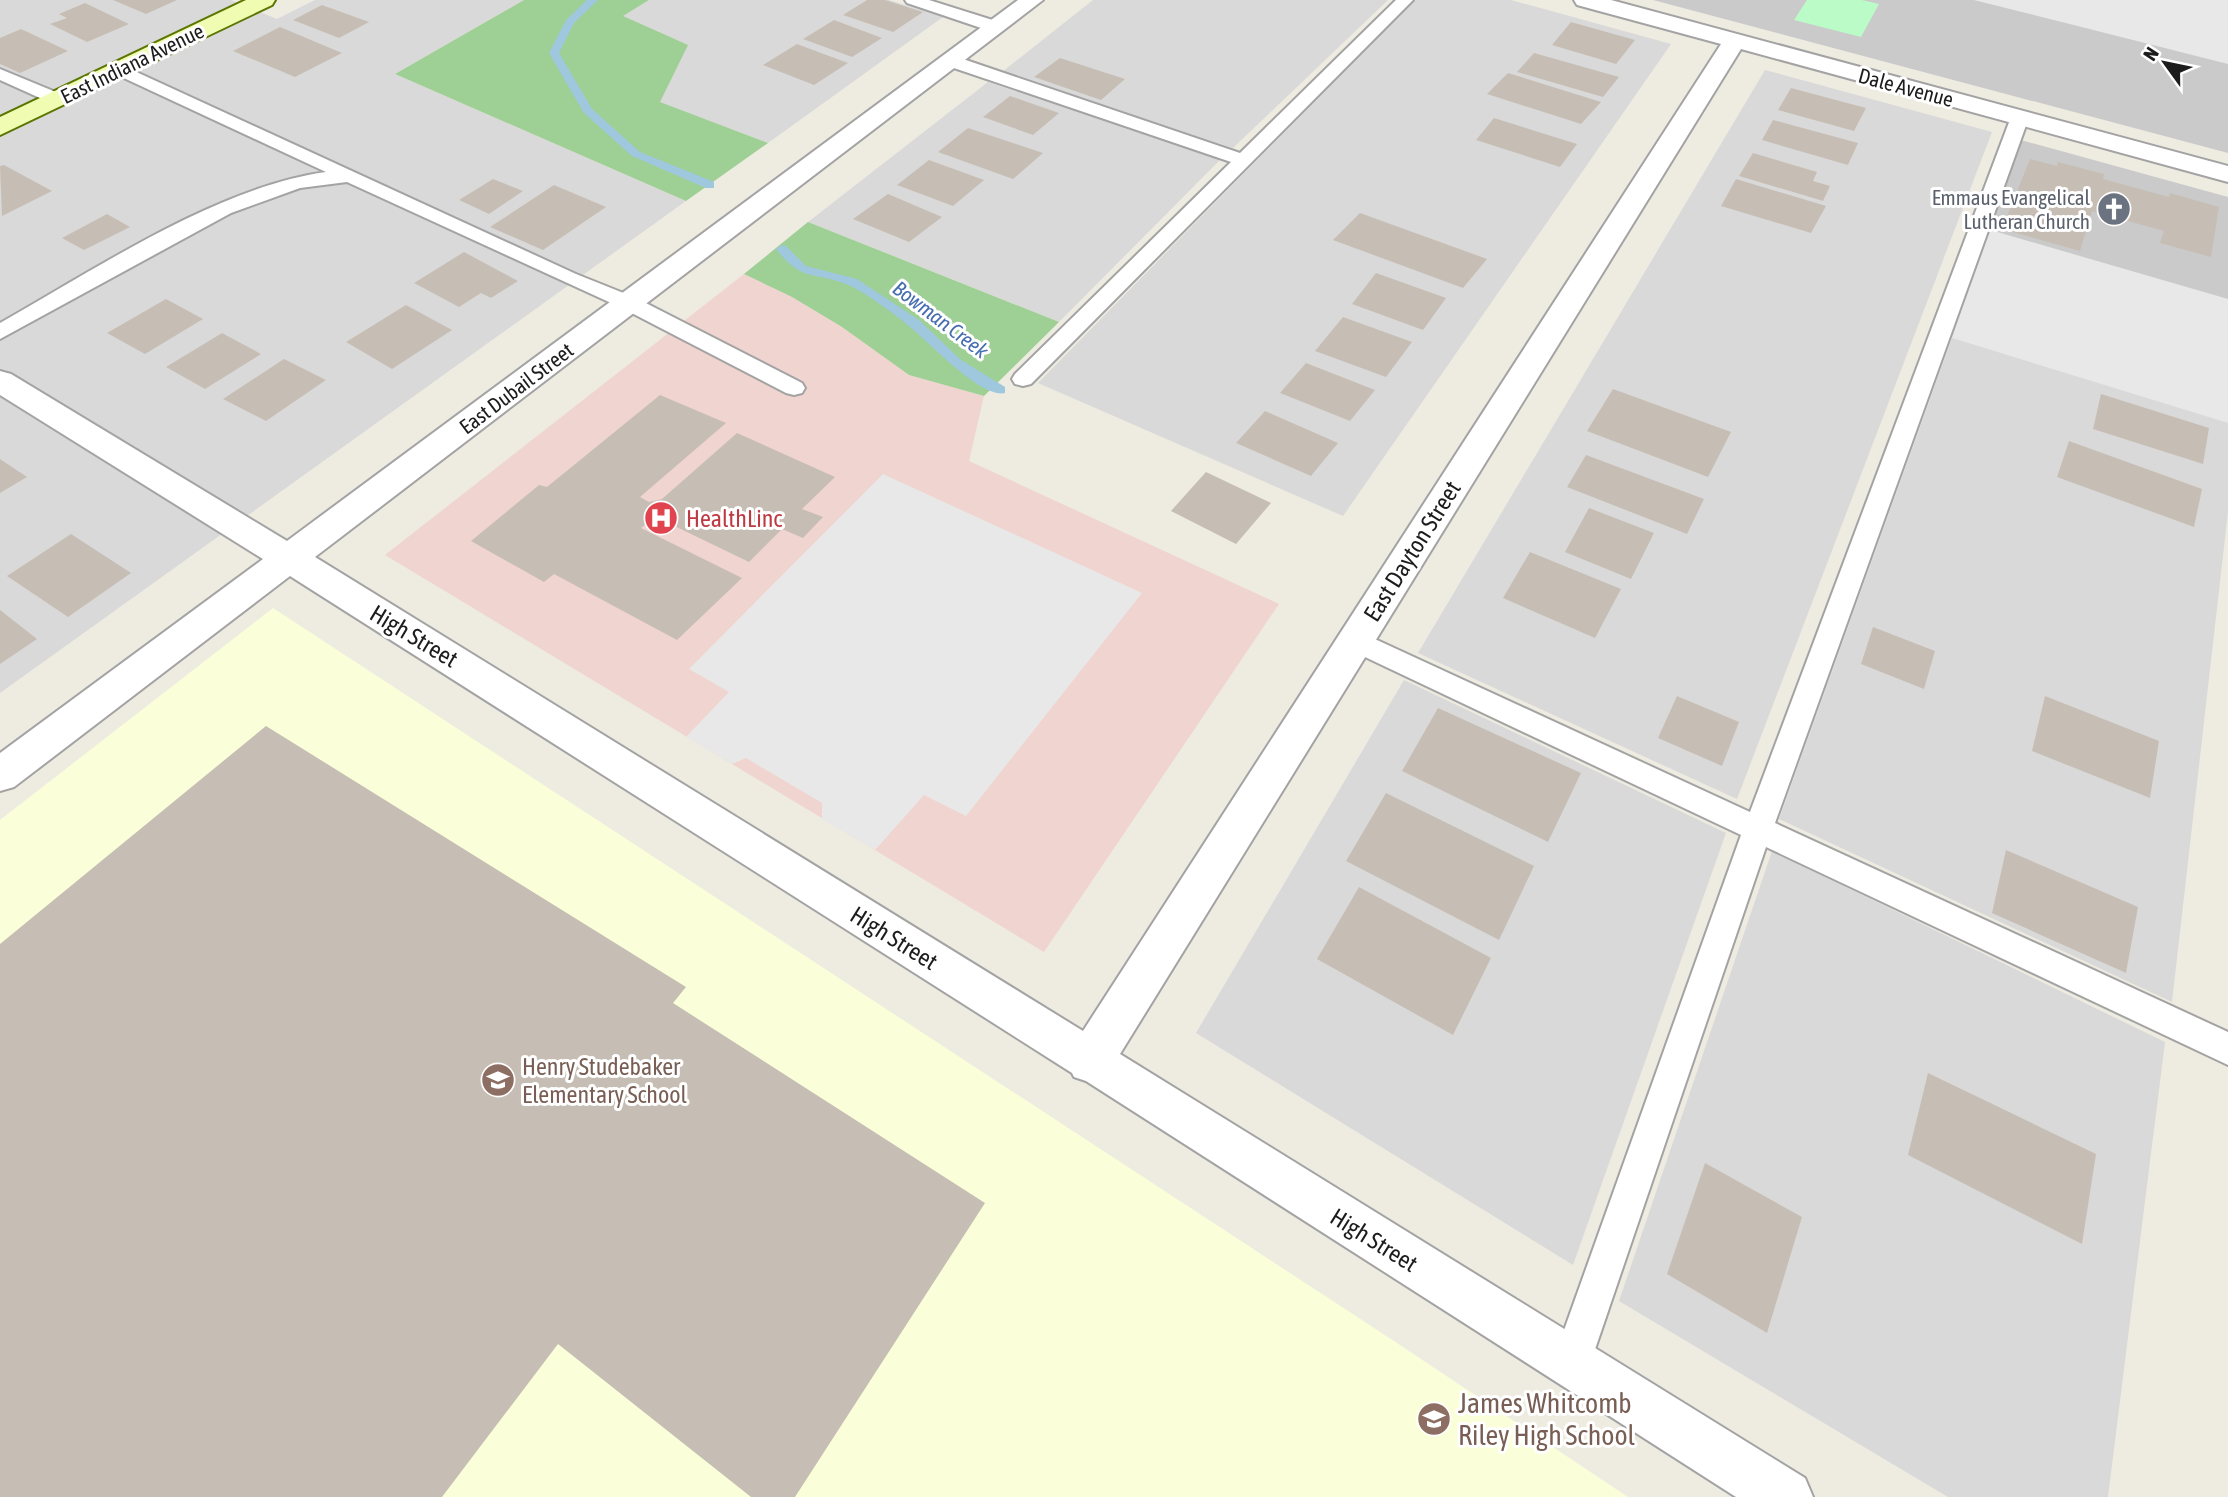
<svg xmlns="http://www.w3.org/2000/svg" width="2228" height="1497" viewBox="0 0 2228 1497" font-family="'Asap Condensed',sans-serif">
	<rect width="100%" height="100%" fill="#eeebe1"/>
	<!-- residential -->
	<g fill="#dad9d9">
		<path d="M0,0H231L277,19L315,0H524L395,74L686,201L0,693Z"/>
		<path d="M649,0H889L943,17L768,143L659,102L622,16Z"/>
		<path d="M1093,0H1388L1233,148L1002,72Z"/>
		<path d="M1414,0H1511L1671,44L1343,516L1038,383Z"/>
		<path d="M1765,70L1992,132L1737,799L1418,653Z"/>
		<path d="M988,82L1220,160L1059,322L808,222Z"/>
		<path d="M1952,338L2228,423V512L2172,1002L1779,819Z"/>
		<path d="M1404,680L1726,833L1573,1265L1196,1033Z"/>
		<path d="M1772,851L2165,1042L2108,1497H1948L1619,1301Z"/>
	</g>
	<!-- commercial -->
	<path fill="#f0d4cf" d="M744,274L792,297L842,327L909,375L984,396L969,461L1279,604L1044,952L385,555Z"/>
	<!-- education -->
	<path fill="#faffd9" d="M273,608L1394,1341L1628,1497H0V820Z"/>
	<!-- religious -->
	<g fill="#cacaca">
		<path d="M1653,0H2228V153Z"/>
		<path d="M2017,139L2228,197V423L1952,338Z"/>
	</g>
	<!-- forest -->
	<g fill="#9ecf94">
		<path d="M524,0H649L623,16L688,45L660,102L768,143L686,201L395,74Z"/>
		<path d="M808,222L1059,322L984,396L909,375L842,327L792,297L744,274Z"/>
	</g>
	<!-- park -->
	<path fill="#bbfbc8" d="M1807,0H1862L1879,4L1861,37L1794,20Z"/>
	<!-- parking -->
	<g fill="#e8e8e8">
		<path d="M1974,0H2228V64Z"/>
		<path d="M1987,229L2228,299V423L1952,338Z"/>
		<path d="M883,474L1142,593L966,816L924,795L875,850L822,819V803L746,758L732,764L686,737L729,692L689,669Z"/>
	</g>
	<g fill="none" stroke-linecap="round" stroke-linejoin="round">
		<!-- stream -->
		<g fill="#9fc8de" fill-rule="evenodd">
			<path d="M587,0H598L574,23L559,53L592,109L640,152L714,182V188H706L632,156L584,113L549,53L566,20Z"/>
			<path d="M782,245L786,246L806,266L857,279L919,320L961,360L1005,387V393C981,399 928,341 909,326C894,314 864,291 846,284C811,271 802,282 776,249Z"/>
		</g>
	</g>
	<!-- building -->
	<g fill="#c6beb4">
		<path d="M113,0H177L146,14Z"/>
		<path d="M867,0H885L923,12L893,32L843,15Z"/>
		<path d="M85,3L129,24L87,42L50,24L67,18L59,14Z"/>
		<path d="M322,5L369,22L339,38L293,20Z"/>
		<path d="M834,20L882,38L852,57L803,39Z"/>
		<path d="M1571,22L1635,40L1616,64L1552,45Z"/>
		<path d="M280,27L342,53L295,77L233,51Z"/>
		<path d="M21,29L68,51L20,73L0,64V38Z"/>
		<path d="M797,44L848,63L814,85L763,65Z"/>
		<path d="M1534,53L1619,77L1603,97L1517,72Z"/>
		<path d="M1060,58L1125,79L1101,100L1034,77Z"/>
		<path d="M1508,73L1601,102L1581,124L1487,94Z"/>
		<path d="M1791,88L1866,108L1854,131L1778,110Z"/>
		<path d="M1010,96L1059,113L1033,135L983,117Z"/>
		<path d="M1494,118L1577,144L1560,167L1476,140Z"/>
		<path d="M1773,120L1858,143L1848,165L1762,140Z"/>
		<path d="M968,128L1043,153L1013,179L938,152Z"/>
		<path d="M1753,153L1817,172L1813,181L1830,186L1823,201L1739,176Z"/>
		<path d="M2030,159L2057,166L2058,162L2104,174L2103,179L2169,197L2170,193L2219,207L2211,257L2160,243L2164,231L2092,211L2080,251L2002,229Z"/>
		<path d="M929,160L984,180L953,206L897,185Z"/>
		<path d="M4,165L52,191L2,216L0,166Z"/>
		<path d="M493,179L523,191L489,214L459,200Z"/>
		<path d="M1736,179L1826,206L1811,233L1721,206Z"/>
		<path d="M554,185L606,207L543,250L490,227Z"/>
		<path d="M888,194L942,217L909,242L853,219Z"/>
		<path d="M1360,213L1487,259L1463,288L1333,240Z"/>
		<path d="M107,214L130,227L84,250L62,238Z"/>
		<path d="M464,252L518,281L491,298L481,293L459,307L414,283Z"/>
		<path d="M1376,273L1446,298L1423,330L1352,304Z"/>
		<path d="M166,299L203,319L145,354L107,333Z"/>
		<path d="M406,305L452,330L392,369L346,342Z"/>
		<path d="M1343,317L1412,342L1386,377L1315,351Z"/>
		<path d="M222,333L261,354L205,389L166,367Z"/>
		<path d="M284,359L326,380L266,421L223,399Z"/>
		<path d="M1306,363L1375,390L1350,421L1280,393Z"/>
		<path d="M1613,389L1731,432L1708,477L1587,431Z"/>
		<path d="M2101,394L2209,428L2203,464L2093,429Z"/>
		<path d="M660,395L726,423L640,497L649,502L662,499L737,433L835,477L802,509L823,517L803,538L782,529L749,562L660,519L651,520L641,528L742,578L677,640L554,574L544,582L471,541L539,485L547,487Z"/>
		<path d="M1265,411L1338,443L1311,476L1236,443Z"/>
		<path d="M2069,441L2202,489L2194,527L2057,477Z"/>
		<path d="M1586,455L1704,499L1687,534L1567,487Z"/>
		<path d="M0,459L27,477L0,493Z"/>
		<path d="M1206,472L1271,503L1236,544L1171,511Z"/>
		<path d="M1589,508L1654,533L1631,579L1565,552Z"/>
		<path d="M71,534L131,573L68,617L7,576Z"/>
		<path d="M1530,552L1621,589L1595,638L1503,598Z"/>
		<path d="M0,610L37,639L0,664Z"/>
		<path d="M1873,627L1935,651L1924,689L1861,664Z"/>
		<path d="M1677,696L1739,722L1722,766L1658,738Z"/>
		<path d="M2045,696L2159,741L2150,798L2032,751Z"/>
		<path d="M1438,708L1581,773L1548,842L1402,771Z"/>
		<path d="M266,726L686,987L673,1003L985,1203L795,1497H751L558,1344L442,1497H0V944Z"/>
		<path d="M1386,793L1534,866L1499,940L1346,861Z"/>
		<path d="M2006,850L2138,907L2126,973L1992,913Z"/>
		<path d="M1359,887L1491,958L1453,1035L1317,959Z"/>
		<path d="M1928,1073L2096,1154L2082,1244L1908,1155Z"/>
		<path d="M1705,1163L1802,1217L1767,1333L1667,1274Z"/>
	</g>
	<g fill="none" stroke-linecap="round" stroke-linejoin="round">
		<!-- lane casing -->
		<g stroke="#a3a3a3" stroke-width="4">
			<g id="lane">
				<path d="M905,0H929L1002,23L1004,27L1002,31H990L907,3Z"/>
				<path d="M1396,0H1413L1031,384L1023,386L1015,384L1012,379L1015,374L1231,162L945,65L942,61L945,57H957L1240,153Z"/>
				<path d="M119,64L576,274L636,298L802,383L805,388L802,393L794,395L786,393L622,308L347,182L300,188L231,213L0,339V323C96,269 217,187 326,172L113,73L110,69L113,65Z"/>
				<path d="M0,69L63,95L66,99L57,104L51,103L0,80Z"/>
				<path d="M2020,112L2029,117L1775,823L2228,1032V1065L1766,847L1590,1364L1584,1377L1571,1383L1558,1377L1552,1364L1741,835L1346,648L1342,641L1346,634L1355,631L1364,634L1750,812L2011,117Z"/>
			</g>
		</g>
		<!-- street casing -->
		<g stroke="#a3a3a3" stroke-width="4">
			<path id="street" d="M1018,0H1043L315,557L1083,1031L1721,44L1577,5L1574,0H1611L2228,166V182L1741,49L1120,1054L1805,1478L1813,1497H1736L1086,1081L1074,1077L1072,1073L290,576L14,787L0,791V753L263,559L0,395V371L11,374L287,541Z"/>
		</g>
		<!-- secondary casing -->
		<g stroke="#5b7600" stroke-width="4">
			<path id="secondary" d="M246,0H275L272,5L0,135V117Z"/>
		</g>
		<!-- lane -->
		<use href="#lane" fill="#fff" fill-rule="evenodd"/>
		<!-- street -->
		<use href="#street" fill="#fff" fill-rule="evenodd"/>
		<!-- secondary -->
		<use href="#secondary" fill="#effcb1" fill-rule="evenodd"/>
	</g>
	<!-- icons -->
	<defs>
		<g id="church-disc" transform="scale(1.75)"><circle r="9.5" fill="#6b7280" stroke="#fff"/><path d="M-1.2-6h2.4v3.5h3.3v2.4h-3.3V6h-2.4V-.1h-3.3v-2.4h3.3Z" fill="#fff"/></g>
		<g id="hospital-disc" transform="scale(1.75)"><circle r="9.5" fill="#e0444e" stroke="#fff"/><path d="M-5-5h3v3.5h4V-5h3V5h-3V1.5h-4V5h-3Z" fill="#fff"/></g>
		<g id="school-disc" transform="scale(1.75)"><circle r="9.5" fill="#8d6e63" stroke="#fff"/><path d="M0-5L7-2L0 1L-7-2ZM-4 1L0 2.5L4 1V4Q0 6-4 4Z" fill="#fff"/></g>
	</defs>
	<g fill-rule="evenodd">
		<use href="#church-disc" x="2114" y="209"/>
		<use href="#hospital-disc" x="661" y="518"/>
		<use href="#school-disc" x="498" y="1080"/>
		<use href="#school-disc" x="1434" y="1419"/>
	</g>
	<g text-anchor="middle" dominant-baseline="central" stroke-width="6" stroke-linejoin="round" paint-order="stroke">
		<!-- far-street labels -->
		<g font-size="21" fill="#1c1c1c" stroke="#fff">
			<text transform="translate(132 63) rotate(-26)">East Indiana Avenue</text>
			<text transform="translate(1906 87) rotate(15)">Dale Avenue</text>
			<text transform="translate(516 388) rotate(-37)">East Dubail Street</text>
		</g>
		<!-- far-worship labels -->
		<g font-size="21" fill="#5b616d" stroke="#fff" text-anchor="end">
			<text x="2090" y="197">Emmaus Evangelical<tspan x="2090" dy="24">Lutheran Church</tspan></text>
		</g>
		<!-- far-water labels -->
		<g font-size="21" font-style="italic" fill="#456daf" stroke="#fff">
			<text transform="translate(941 319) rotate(37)">Bowman Creek</text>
		</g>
		<!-- health labels -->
		<g font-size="24" fill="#be3a42" stroke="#fff" text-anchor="start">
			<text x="686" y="518">HealthLinc</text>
		</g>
		<!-- street labels -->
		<g font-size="24" fill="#1c1c1c" stroke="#fff">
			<text transform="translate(1412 551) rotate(-58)">East Dayton Street</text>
			<text transform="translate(414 636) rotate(31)">High Street</text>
			<text transform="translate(894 938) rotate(32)">High Street</text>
			<text transform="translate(1374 1240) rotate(32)">High Street</text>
		</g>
		<!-- education labels -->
		<g font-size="24" fill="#785e54" stroke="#fff" text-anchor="start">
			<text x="522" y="1066">Henry Studebaker<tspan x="522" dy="28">Elementary School</tspan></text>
		</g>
		<!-- near-education labels -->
		<g font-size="28" fill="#785e54" stroke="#fff" text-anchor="start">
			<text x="1458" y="1403">James Whitcomb<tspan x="1458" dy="32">Riley High School</tspan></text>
		</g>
	</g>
	<!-- north arrow -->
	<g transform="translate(2165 63) rotate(303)" stroke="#ffffff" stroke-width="5" paint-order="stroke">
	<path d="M0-5L12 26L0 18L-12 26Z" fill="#1c1c1c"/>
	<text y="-10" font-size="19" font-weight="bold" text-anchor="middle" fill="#1c1c1c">N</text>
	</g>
</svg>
